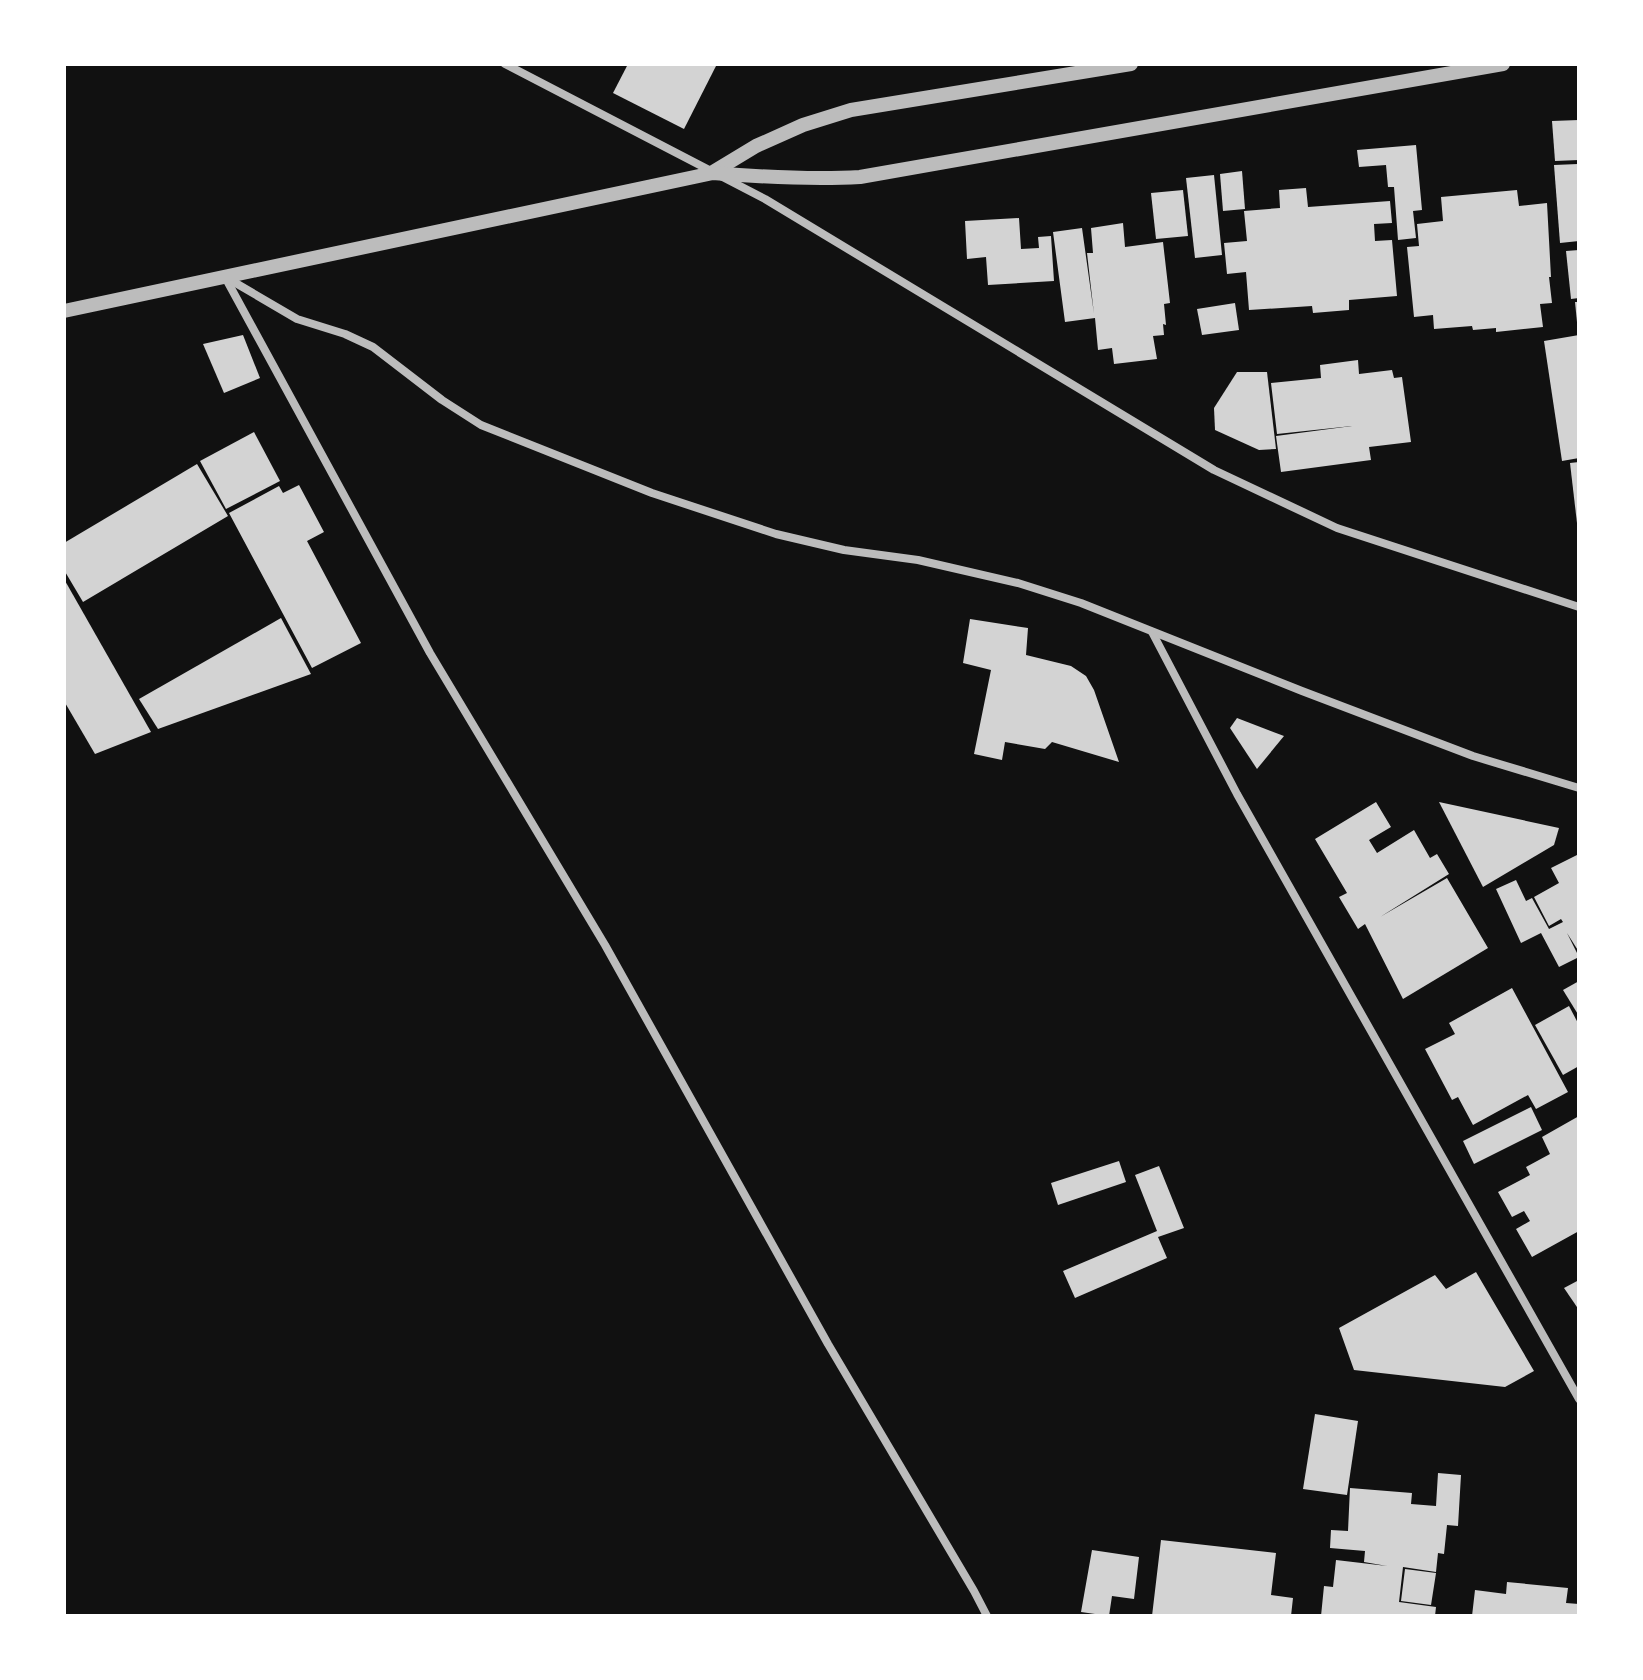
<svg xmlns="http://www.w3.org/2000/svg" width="1643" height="1680" viewBox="0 0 1643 1680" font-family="'DM Sans',sans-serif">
	<rect width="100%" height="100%" fill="#111"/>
	<!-- building -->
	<g fill="#d3d3d3">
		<path d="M628,64H717L684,129L613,93Z"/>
		<path d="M1579,120V160L1555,161L1552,121Z"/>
		<path d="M1416,145L1422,210L1413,211L1416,238L1398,240L1394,187H1388L1386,165L1359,167L1357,150Z"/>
		<path d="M1578,164L1579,241L1560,243L1554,165Z"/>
		<path d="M1242,171L1245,209L1223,211L1220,174Z"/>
		<path d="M1214,175L1222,255L1195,258L1186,178Z"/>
		<path d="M1306,188L1308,207L1390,201L1392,223L1374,224L1375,241L1392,240L1397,296L1349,300V310L1313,313L1312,306L1249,310L1246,272L1227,274L1224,243L1247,241L1244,211L1280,208L1279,190Z"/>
		<path d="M1183,190L1188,236L1156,239L1151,193Z"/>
		<path d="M1517,190L1519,206L1547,203L1551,277H1549L1552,303L1540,304L1543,327L1496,332V328L1473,330L1472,326L1434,329L1433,315L1414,317L1407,247L1419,246L1417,224L1443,221L1441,197Z"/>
		<path d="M1019,218L1021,249L1039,248L1038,237L1051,236L1054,281L988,285L986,257L967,259L965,221Z"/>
		<path d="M1123,223L1125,247L1163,242L1170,303L1164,304L1166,325L1163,324L1164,335L1153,336L1157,359L1114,364L1112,348L1098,350L1095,318L1065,322L1053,232L1082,228L1094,314L1087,253H1093L1091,228Z"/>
		<path d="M1579,250V298L1571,299L1566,251Z"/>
		<path d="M1575,302H1579V322H1577Z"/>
		<path d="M1235,303L1239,330L1202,335L1197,309Z"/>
		<path d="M243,335L260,378L224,393L203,344Z"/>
		<path d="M1579,335V458L1562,461L1544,341Z"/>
		<path d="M1358,360L1359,374L1392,370L1394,378L1402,377L1411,442L1369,447L1371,460L1281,472L1276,436L1352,426L1277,434L1271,383L1321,378L1320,365Z"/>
		<path d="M1237,372H1267L1276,449L1259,450L1215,430L1214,408Z"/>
		<path d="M254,432L280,481L226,509L200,461Z"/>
		<path d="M1579,462V523H1577L1570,463Z"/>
		<path d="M197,464L228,516L83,602L64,570V543Z"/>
		<path d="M299,485L324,532L307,541L361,643L312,668L229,513L279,486L283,493Z"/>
		<path d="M64,579L151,732L95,754L64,701Z"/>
		<path d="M281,618L311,674L158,729L139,699Z"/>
		<path d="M970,619L1028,628L1026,655L1071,666L1086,676L1094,690L1119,762L1052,742L1045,749L1005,742L1002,760L974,754L991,670L963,663Z"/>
		<path d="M1237,718L1284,736L1257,769L1230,728Z"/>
		<path d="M1376,802L1391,827L1369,840L1377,853L1414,830L1430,858L1437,854L1449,874L1380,917L1447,878L1488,948L1403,999L1365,924L1358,929L1339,897L1347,893L1315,839Z"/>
		<path d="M1439,802L1559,828L1554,845L1483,887Z"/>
		<path d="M1579,854V952L1567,933L1579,957L1559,967L1541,933L1521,943L1496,889L1516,880L1526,901L1532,898L1549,929L1563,922L1561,919L1549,926L1534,897L1559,883L1551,868Z"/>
		<path d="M1579,981V1016L1563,990Z"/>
		<path d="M1512,988L1568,1092L1536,1109L1528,1095L1473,1125L1458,1097L1452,1100L1425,1049L1455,1034L1449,1023Z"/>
		<path d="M1569,1006L1579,1025V1066L1563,1075L1535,1025Z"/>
		<path d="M1531,1107L1542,1130L1474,1164L1463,1141Z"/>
		<path d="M1579,1116V1231L1532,1257L1516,1229L1530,1221L1524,1211L1512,1217L1498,1192L1530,1175L1526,1167L1550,1154L1542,1137Z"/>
		<path d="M1119,1161L1126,1182L1058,1205L1051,1183Z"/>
		<path d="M1159,1166L1184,1228L1158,1237L1167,1258L1075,1298L1063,1271L1157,1231L1135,1175Z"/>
		<path d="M1476,1272L1534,1371L1505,1387L1354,1370L1339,1328L1435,1275L1446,1289Z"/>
		<path d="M1579,1280V1310L1564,1288Z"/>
		<path d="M1315,1414L1358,1421L1347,1495L1303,1489Z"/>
		<path d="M1438,1473L1461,1475L1458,1526L1447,1525L1444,1554L1438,1553L1436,1572L1403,1567L1399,1602L1436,1607L1435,1616H1321L1324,1586L1333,1587L1336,1560L1387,1566L1364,1562L1365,1551L1330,1548L1331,1530L1348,1531L1350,1488L1412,1493L1411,1504L1436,1506Z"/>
		<path d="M1161,1540L1276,1553L1271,1595L1293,1598L1291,1616H1152Z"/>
		<path d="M1092,1550L1139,1557L1134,1599L1112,1596L1109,1616L1081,1612Z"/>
		<path d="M1405,1569L1436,1573L1431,1605L1401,1601Z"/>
		<path d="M1507,1582L1568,1588L1566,1603L1579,1604V1616H1472L1475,1590L1506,1594Z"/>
	</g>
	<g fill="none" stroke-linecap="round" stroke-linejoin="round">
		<!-- minor -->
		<g stroke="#bcbcbc" stroke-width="8">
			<path d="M505,64L765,199L1214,470L1337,528L1579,607"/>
			<path d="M225,277L430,653L605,945L828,1344L974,1591L987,1616"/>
			<path d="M227,278L297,319L345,334L373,347L442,400L481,425L652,493L776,534L844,550L918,560L1018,583L1081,603L1302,691L1473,756L1579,788"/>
			<path d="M1152,632L1237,794L1579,1399"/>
		</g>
		<!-- tertiary -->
		<g stroke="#bcbcbc" stroke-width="14">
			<path d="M713,172L756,146L803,125L851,110L1131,64"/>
			<path d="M64,311L713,173C762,177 811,180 860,177L1503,64"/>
		</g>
	</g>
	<!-- border -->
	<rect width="1643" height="1680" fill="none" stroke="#ffffff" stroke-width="132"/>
</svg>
